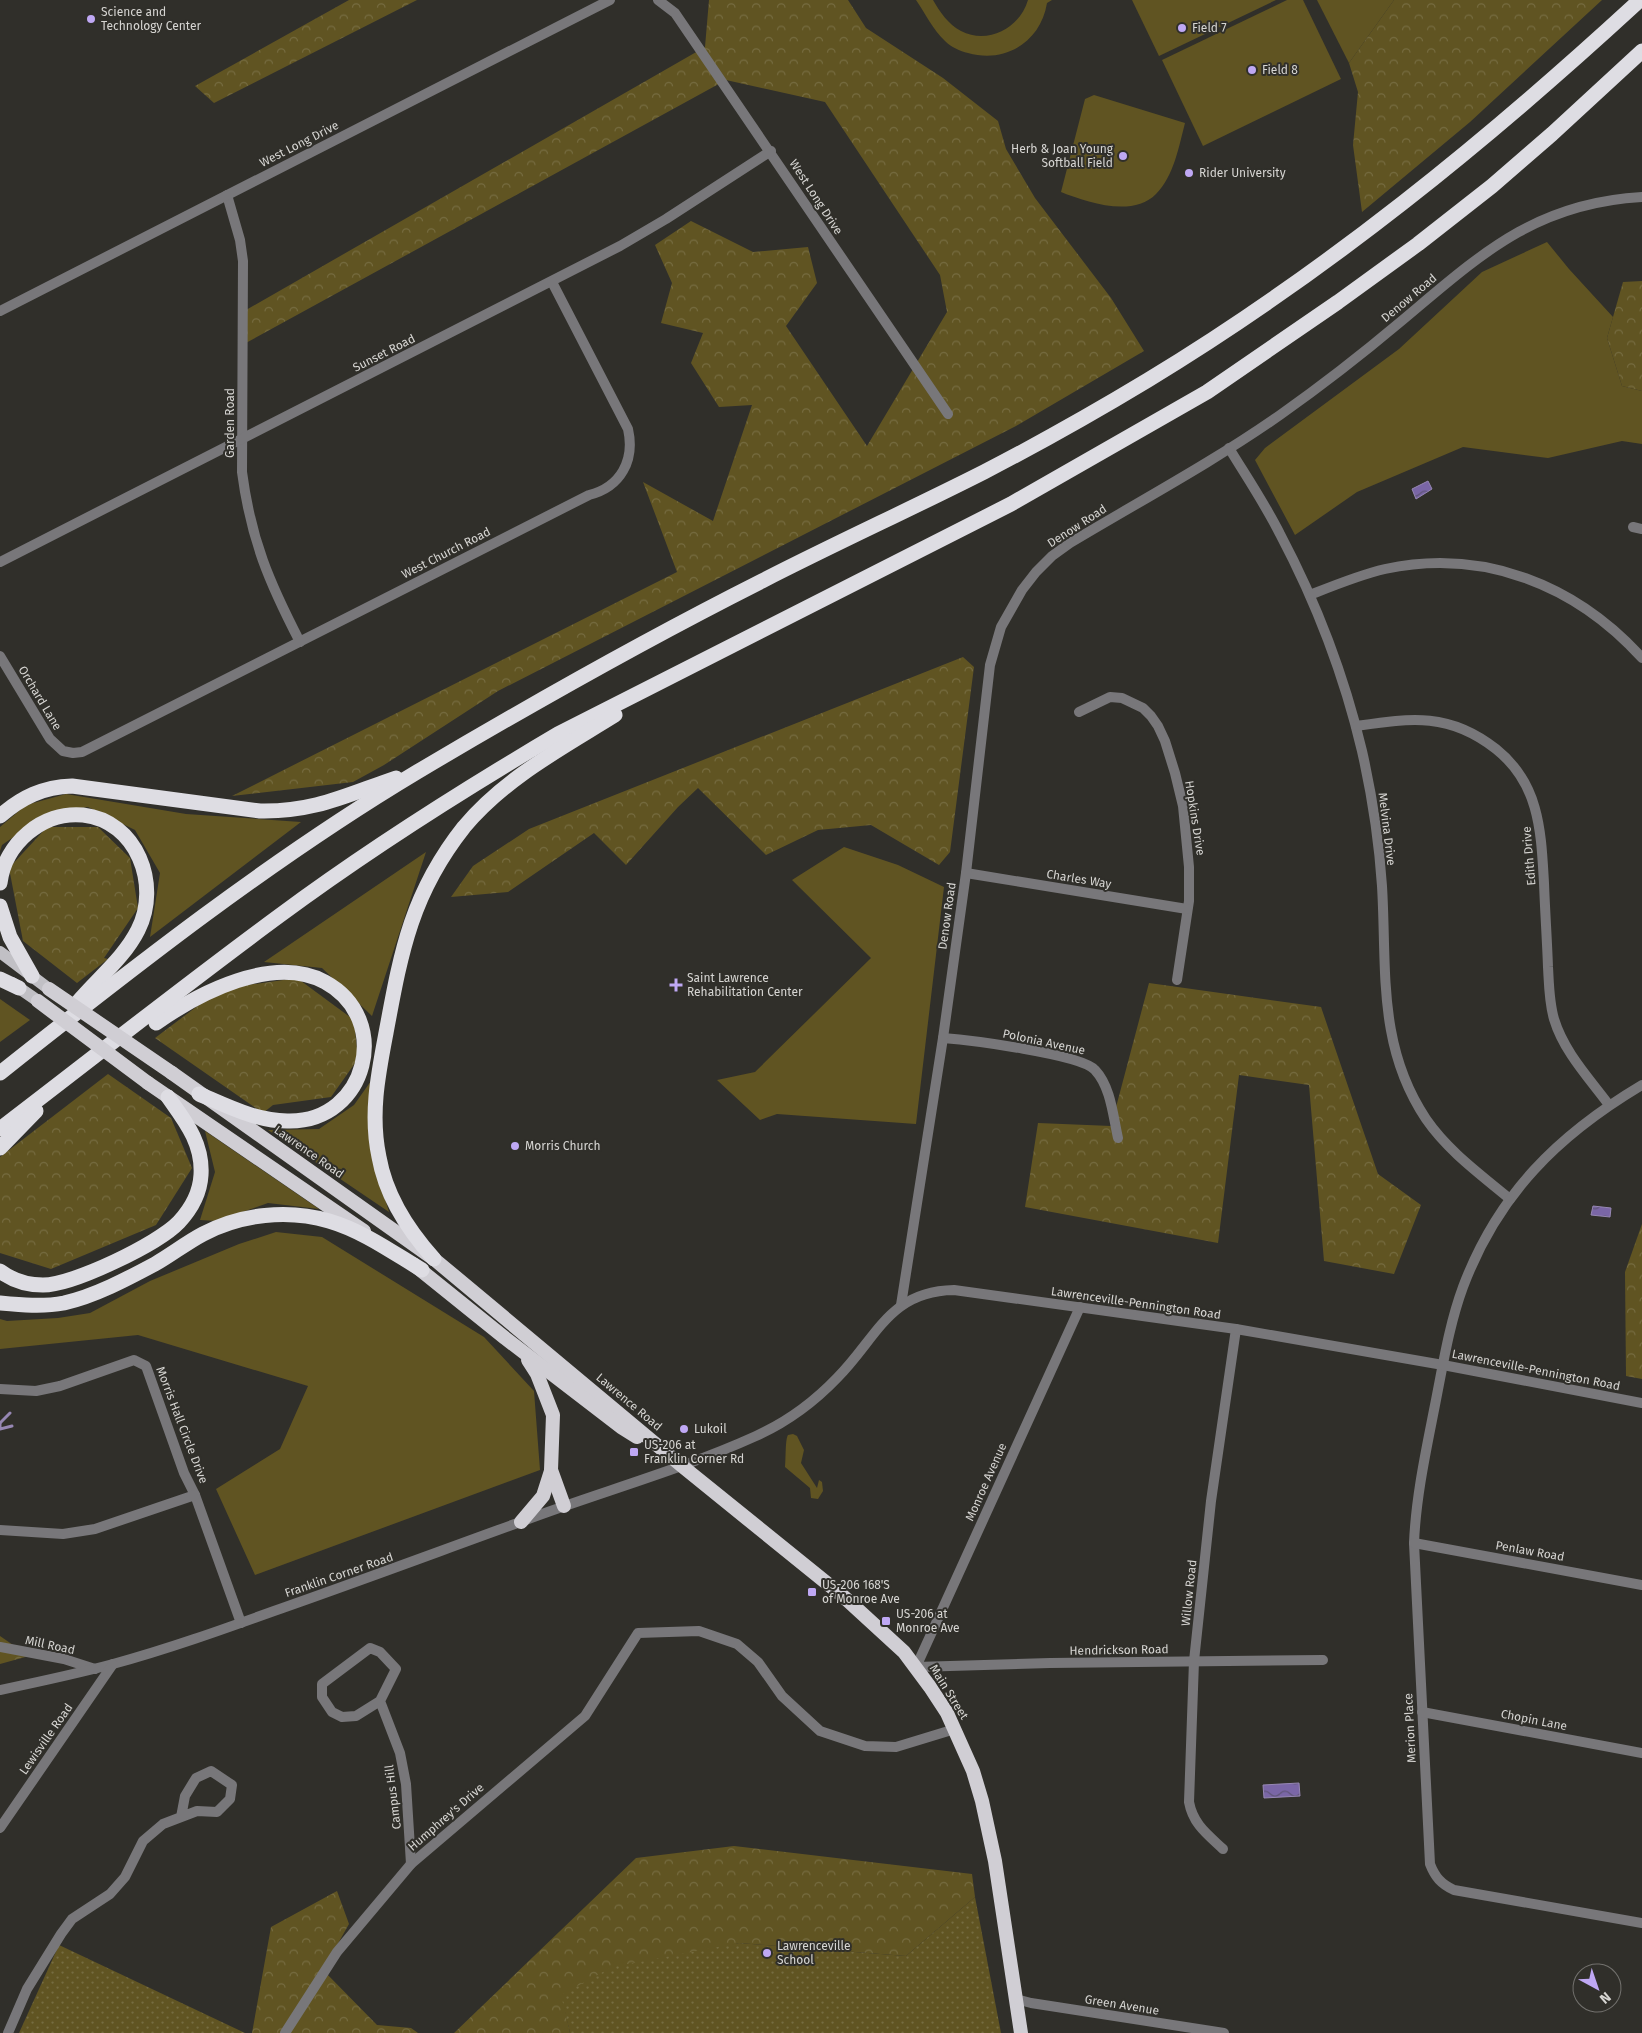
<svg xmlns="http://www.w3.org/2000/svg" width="1642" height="2033" viewBox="0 0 1642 2033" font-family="'Fira Sans',sans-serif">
	<defs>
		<pattern id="forest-crowns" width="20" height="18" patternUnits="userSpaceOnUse" patternTransform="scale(1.25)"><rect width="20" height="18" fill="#605422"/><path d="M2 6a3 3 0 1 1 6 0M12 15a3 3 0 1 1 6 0" fill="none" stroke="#766c41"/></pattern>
		<pattern id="park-dots" width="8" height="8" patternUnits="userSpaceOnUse" patternTransform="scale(1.25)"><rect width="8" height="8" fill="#605422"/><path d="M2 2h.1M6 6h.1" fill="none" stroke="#766c41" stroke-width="1.8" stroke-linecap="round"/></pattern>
		<pattern id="water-waves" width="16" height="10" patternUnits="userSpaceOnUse" patternTransform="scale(1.25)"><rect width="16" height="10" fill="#7a66a6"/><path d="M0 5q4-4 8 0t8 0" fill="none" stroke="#605578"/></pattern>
	</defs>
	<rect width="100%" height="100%" fill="#302f2a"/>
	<!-- grass -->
	<g fill="#605422">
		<path d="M916,0H933C940,12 948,24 961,31C988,45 1020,28 1028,0H1052L1047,3C1041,41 1006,64 968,53C960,51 951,47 945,41C933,30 925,13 916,0Z"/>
		<path d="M1132,0H1276L1159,56Z"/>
		<path d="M1287,0H1303L1341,79L1203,146L1162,60Z"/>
		<path d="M1317,0H1394L1349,63Z"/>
		<path d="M1094,95L1185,123C1179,146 1174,176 1156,194C1133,218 1086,202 1061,192L1085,99Z"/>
		<path d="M1547,242L1569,269L1613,317L1607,338L1622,386L1642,391V444L1622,441L1548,458L1463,447L1357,492L1295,535L1255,460L1265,448L1399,349L1482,272Z"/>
		<path d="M66,794L186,814L301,822L150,937L160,873L135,830L88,807L48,813L2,845L0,851V827L26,805Z"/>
		<path d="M844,847L898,865L944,887L916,1124L777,1114L760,1120L717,1080L755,1072L871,958L792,880Z"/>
		<path d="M426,852L372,1016L322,968L264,962Z"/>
		<path d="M0,999L30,1020L0,1042Z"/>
		<path d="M371,1081L372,1157L389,1212L268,1130L319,1129L354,1105Z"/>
		<path d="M205,1131L319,1209L268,1203L217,1221L200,1220L215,1172Z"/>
		<path d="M276,1232L322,1237L484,1337L534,1391L540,1470L255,1575L216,1489L280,1449L308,1386L138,1335L0,1349V1319L7,1321L58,1318L90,1313L150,1281L239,1244Z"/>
		<path d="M793,1434L797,1436L804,1450L801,1463L817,1488L819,1480L822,1482L823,1491L818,1499L811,1498L810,1488L785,1467C786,1459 785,1440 788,1435Z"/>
	</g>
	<!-- forest -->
	<g fill="url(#forest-crowns)">
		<path d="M349,0H417L214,103L195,86Z"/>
		<path d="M709,0H848L866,28L943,78L998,121L1006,149L1035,198L1111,298L1144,351L1016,426L498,691L384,765L353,782L232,796L677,572L643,482L713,521L752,405L719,407L691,363L703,333L661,323L672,283L655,245L691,221L753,252L808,247L817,283L786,326L867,446L947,312L940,275L825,102L726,80L244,344L246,310L705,47Z"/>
		<path d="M1394,0H1602L1470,122L1362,212L1353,145L1358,92L1349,63Z"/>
		<path d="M1642,281V391L1622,386L1607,338L1623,282Z"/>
		<path d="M963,657L974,667L950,852L939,865L871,825L818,830L766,855L698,788L678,807L626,865L594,833L508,892L451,897L473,866L529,829Z"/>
		<path d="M47,827H98L130,858L138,908L104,958L108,959L77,983L23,941L9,868Z"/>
		<path d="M297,978L354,1020L358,1059L331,1097L273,1105L263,1113L155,1038L220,989Z"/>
		<path d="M1149,983L1321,1007L1378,1174L1421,1205L1394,1274L1324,1261L1309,1085L1239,1075L1218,1243L1025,1207L1038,1123L1111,1126Z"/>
		<path d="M108,1074L171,1118L192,1168L156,1225L51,1269L0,1253V1157Z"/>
		<path d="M1642,1224V1379L1626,1376L1625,1272Z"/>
		<path d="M0,1636L29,1656L0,1664Z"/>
		<path d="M734,1846L972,1874L975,1897L906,1956L739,1943L562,1995L570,2033H454L636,1858Z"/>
		<path d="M337,1891L349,1924L323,1970L377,2025L411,2028L418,2033H252L271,1927Z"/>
	</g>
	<!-- park -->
	<g fill="url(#park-dots)">
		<path d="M975,1897L1001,2033H570L561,1995L612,1967L739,1943L906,1956Z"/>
		<path d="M59,1945L245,2033H19Z"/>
	</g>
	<!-- water -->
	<g fill="url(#water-waves)" stroke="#9687b3">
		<path d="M1428,481L1432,489L1416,499L1412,489Z"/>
		<path d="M1593,1206L1611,1208L1610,1217L1591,1215Z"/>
		<path d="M1299,1783L1300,1796L1264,1798L1263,1785Z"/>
	</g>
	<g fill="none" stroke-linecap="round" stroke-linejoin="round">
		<!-- stream -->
		<g stroke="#9687b3" stroke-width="3">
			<path d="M0,1423V1429L12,1426"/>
			<path d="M0,1423L10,1413"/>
		</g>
		<!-- minor -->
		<g stroke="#78777a" stroke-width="10">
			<path d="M658,0L675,13C767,146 856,281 948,414"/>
			<path d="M227,195L240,240L243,261L242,472C251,540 269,582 300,642"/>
			<path d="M0,311L610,0"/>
			<path d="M1229,448C1246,476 1265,504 1280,534C1316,602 1344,675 1362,751C1372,795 1379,841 1382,886C1387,969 1377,1046 1426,1119C1448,1151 1480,1174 1510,1199"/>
			<path d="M1633,527L1642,529"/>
			<path d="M0,562L620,246L666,219L771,151"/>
			<path d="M1310,595C1335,585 1359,575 1385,569C1484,548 1576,585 1642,658"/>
			<path d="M0,656L50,739L63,751L73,753L82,752L589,495C621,487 635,460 628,429L552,282"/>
			<path d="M1079,712L1110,697L1122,698L1143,708L1151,716L1158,726L1165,741L1175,773L1183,806L1189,867V901L1177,980"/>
			<path d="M1356,726C1411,718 1449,712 1496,749C1540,784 1541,832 1544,883C1545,911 1547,939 1548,967C1549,984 1549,1002 1554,1019C1564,1052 1589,1078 1609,1105"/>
			<path d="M966,873L1187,909"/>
			<path d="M943,1038C969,1040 1081,1054 1095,1070C1111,1087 1113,1116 1118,1138"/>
			<path d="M1642,1085C1558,1135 1498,1194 1463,1287C1449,1325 1443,1365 1435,1405C1426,1451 1416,1496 1414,1543L1430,1864C1435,1877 1441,1884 1454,1890L1642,1923"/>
			<path d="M1080,1307L916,1667L1050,1663L1323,1660"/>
			<path d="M0,1389L36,1391L60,1386L134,1360L146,1366L184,1473L195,1495L241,1623"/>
			<path d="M0,1530L63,1534L95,1529L195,1495"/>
			<path d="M1414,1543L1642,1585"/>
			<path d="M0,1647L64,1659L95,1669"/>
			<path d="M380,1701L356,1716L342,1717L332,1712L322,1697V1684L370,1648L380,1652L396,1669L380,1701L400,1753L406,1784L411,1864"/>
			<path d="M1422,1712L1642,1753"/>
			<path d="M1223,1849C1207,1834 1193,1824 1189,1802L1194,1661L1211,1501L1236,1329"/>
			<path d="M1016,1999L1031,2003L1224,2033"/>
			<path d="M8,2033L27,1989L61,1934L72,1919L110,1894L125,1877L143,1841L163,1824L197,1811L217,1812L230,1799L232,1785L211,1771L196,1778L185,1796L181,1817"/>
			<path d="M285,2033L337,1952L411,1864L585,1716L638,1633L699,1631L737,1644L758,1662L782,1696L820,1731L865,1746L896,1747L955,1729"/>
		</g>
		<!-- tertiary -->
		<g stroke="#78777a" stroke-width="10">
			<path d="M901,1305L943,1038L966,873L990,665L1001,627L1022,590L1036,572L1052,556L1070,543C1140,501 1213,462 1280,415C1321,386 1361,355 1399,323C1478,257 1533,203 1642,197"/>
			<path d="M0,1690C38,1682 76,1674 113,1664C168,1649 221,1630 274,1611C357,1582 440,1551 523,1521C600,1492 681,1470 756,1436C787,1422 814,1402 837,1378C877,1338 889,1291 954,1290L1236,1329L1443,1365L1642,1403"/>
			<path d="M0,1828L113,1664"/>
		</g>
		<!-- primary -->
		<g stroke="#c1c0c5" stroke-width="12">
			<path d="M0,952L49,989"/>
			<path d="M12,983L38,1001"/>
		</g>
		<!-- trunk -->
		<g stroke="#d0ced4" stroke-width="14">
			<path d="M172,1073L434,1259L682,1466L844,1597L904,1652L930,1687L947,1713L973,1771L982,1801L995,1861L1021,2033"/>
			<path d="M148,1083L364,1231"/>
			<path d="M413,1264L505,1338L621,1427L637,1437"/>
			<path d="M528,1360L537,1374L553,1415L551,1470L564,1506"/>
			<path d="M521,1522L543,1496L551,1471"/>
		</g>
		<!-- motorway -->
		<g stroke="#dedde3" stroke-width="15">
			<path d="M0,816C22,797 43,787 72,786L260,811C315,812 346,795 396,778"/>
			<path d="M0,883C5,844 42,811 83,815C137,821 161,885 138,930C124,958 97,979 77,1003"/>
			<path d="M0,906L10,937L32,976"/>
			<path d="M0,979L19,988"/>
			<path d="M156,1023C199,993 273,954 325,982C393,1019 367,1121 290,1121C258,1122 227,1106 199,1094"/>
			<path d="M0,1073C134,967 270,860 417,772C530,705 645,640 762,581C836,543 911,509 984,472C1040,443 1095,412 1148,380C1326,272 1487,141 1640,0"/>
			<path d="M0,1129C93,1058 185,985 279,916C368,850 463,790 558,734L1011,504L1207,392L1338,302L1418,244L1492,186L1552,134L1642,51"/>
			<path d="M0,1148L36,1111"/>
			<path d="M434,1259C408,1230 386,1197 379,1157C370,1115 378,1075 386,1033C401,952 411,894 464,827C505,778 562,748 615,715"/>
			<path d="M0,1271C12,1280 28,1285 43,1285C73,1285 158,1244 179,1222C191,1209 200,1193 201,1175C203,1143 185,1121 168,1097"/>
			<path d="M0,1303C21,1305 43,1307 64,1303C95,1296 127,1279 155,1264C171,1255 186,1243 203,1234C241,1214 288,1209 329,1221C363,1231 392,1252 422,1270"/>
		</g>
		<!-- trunk-bridge -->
		<g stroke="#d0ced4" stroke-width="14">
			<path d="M49,989L172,1073"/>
			<path d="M38,1001L148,1083"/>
		</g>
	</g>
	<!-- markers -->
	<g fill="#bfa8f4" stroke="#302f2a" stroke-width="2">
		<circle cx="91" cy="19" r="5"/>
		<circle cx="1182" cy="28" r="5"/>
		<circle cx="1252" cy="70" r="5"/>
		<circle cx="1123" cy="156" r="5"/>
		<circle cx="1189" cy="173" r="5"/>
		<path d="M673.5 977.5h5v5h5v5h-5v5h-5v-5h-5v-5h5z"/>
		<circle cx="515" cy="1146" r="5"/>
		<circle cx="684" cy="1429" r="5"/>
		<rect x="629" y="1447" width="10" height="10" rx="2.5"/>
		<rect x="807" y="1587" width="10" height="10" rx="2.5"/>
		<rect x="881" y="1616" width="10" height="10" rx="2.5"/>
		<circle cx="767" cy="1953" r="5"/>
	</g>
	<g text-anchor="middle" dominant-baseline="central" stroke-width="4" stroke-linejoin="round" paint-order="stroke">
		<!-- poi labels -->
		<g font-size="12" fill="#d6d5d2" stroke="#302f2a" text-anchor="start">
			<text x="101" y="12">Science and<tspan x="101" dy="14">Technology Center</tspan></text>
			<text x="1192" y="28">Field 7</text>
			<text x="1262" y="70">Field 8</text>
			<text x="1113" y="149" text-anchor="end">Herb &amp; Joan Young<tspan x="1113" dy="14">Softball Field</tspan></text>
			<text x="1199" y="173">Rider University</text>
			<text x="687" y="978">Saint Lawrence<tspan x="687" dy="14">Rehabilitation Center</tspan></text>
			<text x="525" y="1146">Morris Church</text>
			<text x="694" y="1429">Lukoil</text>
			<text x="644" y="1445">US-206 at<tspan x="644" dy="14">Franklin Corner Rd</tspan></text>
			<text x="822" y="1585">US-206 168'S<tspan x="822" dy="14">of Monroe Ave</tspan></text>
			<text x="896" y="1614">US-206 at<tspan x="896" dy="14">Monroe Ave</tspan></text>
			<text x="777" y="1946">Lawrenceville<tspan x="777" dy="14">School</tspan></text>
		</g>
		<!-- street labels -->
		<g font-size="12" fill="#d6d5d2" stroke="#302f2a">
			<text transform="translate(299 144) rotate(-27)">West Long Drive</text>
			<text transform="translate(816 197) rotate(57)">West Long Drive</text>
			<text transform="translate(1409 298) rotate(-40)">Denow Road</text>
			<text transform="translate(384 353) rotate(-27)">Sunset Road</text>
			<text transform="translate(230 423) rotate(-90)">Garden Road</text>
			<text transform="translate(1077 526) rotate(-33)">Denow Road</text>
			<text transform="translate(446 553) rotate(-27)">West Church Road</text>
			<text transform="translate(40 698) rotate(59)">Orchard Lane</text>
			<text transform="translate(1195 818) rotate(81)">Hopkins Drive</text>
			<text transform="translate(1387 829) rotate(83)">Melvina Drive</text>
			<text transform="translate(1529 856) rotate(-95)">Edith Drive</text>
			<text transform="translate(1079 879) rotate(9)">Charles Way</text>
			<text transform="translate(947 916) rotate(-82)">Denow Road</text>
			<text transform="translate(1044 1042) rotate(12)">Polonia Avenue</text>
			<text transform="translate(309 1152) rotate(35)">Lawrence Road</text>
			<text transform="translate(1136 1303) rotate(8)">Lawrenceville-Pennington Road</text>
			<text transform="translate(1536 1370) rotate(11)">Lawrenceville-Pennington Road</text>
			<text transform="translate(629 1402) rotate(40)">Lawrence Road</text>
			<text transform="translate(182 1425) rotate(69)">Morris Hall Circle Drive</text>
			<text transform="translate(986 1482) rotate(-66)">Monroe Avenue</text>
			<text transform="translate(1530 1551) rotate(10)">Penlaw Road</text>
			<text transform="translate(339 1575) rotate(-19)">Franklin Corner Road</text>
			<text transform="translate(1189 1593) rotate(-84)">Willow Road</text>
			<text transform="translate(50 1645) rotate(12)">Mill Road</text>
			<text transform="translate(1119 1650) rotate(-1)">Hendrickson Road</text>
			<text transform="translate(949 1692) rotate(58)">Main Street</text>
			<text transform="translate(1534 1720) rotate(11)">Chopin Lane</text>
			<text transform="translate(1410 1728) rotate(-93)">Merion Place</text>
			<text transform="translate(46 1739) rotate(-55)">Lewisville Road</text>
			<text transform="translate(393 1797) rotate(-97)">Campus Hill</text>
			<text transform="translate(446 1817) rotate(-41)">Humphrey's Drive</text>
			<text transform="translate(1122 2005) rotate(9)">Green Avenue</text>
		</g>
	</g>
	<!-- north arrow -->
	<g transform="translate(1597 1988) rotate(140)"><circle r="24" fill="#302f2a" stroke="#72716d"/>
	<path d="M0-4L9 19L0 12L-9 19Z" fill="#bfa8f4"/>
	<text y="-8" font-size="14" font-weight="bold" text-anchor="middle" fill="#d6d5d2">N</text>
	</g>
</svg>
